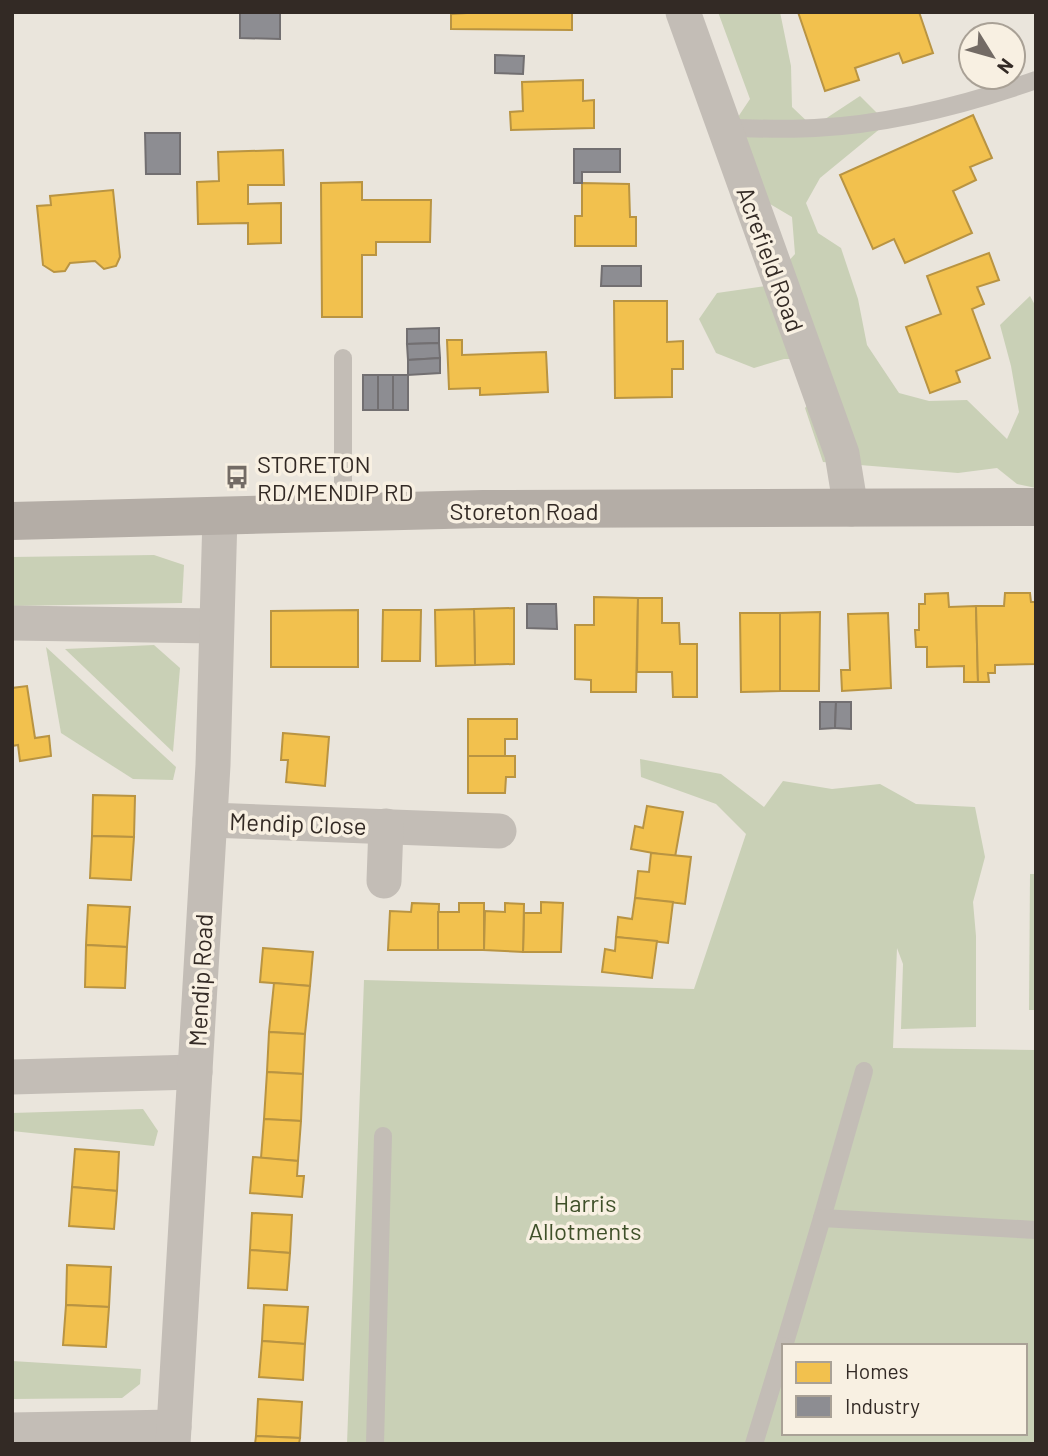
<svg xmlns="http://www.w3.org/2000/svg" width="1048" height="1456" viewBox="0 0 1048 1456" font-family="Barlow,sans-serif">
	<rect width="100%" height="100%" fill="#eae5dc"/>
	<!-- green -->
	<g fill="#c9d0b6" fill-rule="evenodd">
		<path d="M718,12H780L791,66L792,107L813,127L860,96L887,123L820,178L806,203L818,233L841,248L858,299L867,345L899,393L929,401L967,400L1007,439L1019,412L1011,366L1000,325L1030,296L1036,307V488L1017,484L997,468L958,473L823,462L805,408L827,382L816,359H784L754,368L716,353L699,319L717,293L766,286L795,254L792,217L770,204L734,123L750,99Z"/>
		<path d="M154,555L184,565L182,603L12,606V557Z"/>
		<path d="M154,645L180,668L173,752L65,649Z"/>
		<path d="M46,647L176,767L173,780L133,779L61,733Z"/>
		<path d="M640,759L721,774L764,807L783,781L832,789L880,784L916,804L975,807L985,857L973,902L976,936V1027L901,1029L903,964L897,948L893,1048L1036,1050V1444H347L364,980L694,989L746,834L716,804L641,777ZM784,1346H1025V1433H784Z"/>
		<path d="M1030,874H1036V1010H1029Z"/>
		<path d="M143,1109L158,1131L154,1146L12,1131V1113Z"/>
		<path d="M12,1361L141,1369L140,1384L122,1398L12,1399Z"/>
	</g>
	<!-- homes -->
	<g fill="#f2c14e" stroke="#b99442" stroke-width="2">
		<path d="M483,12H572V30L451,29V14Z"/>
		<path d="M798,12H919L933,53L903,63L899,53L855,68L859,80L825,91Z"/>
		<path d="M583,80V101L594,100V128L511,130L510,112L523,111L522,82Z"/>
		<path d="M973,115L992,158L970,167L976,180L953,191L972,233L905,263L894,239L873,249L840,175Z"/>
		<path d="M283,150L284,185H248V204L281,203V243L248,244V223L198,224L197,182L219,181L218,152Z"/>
		<path d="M362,182V200H431L430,242H376V255H362V317H322L321,183Z"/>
		<path d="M582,183L629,184L630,217H636V246H575V216H582Z"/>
		<path d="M113,190L120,257L116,266L104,269L95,261L70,263L65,271L54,272L43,265L37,206L51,205L50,196Z"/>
		<path d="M989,253L999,280L977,287L984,304L972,309L990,358L956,371L960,382L930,393L906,327L941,314L927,276Z"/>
		<path d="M614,301H667V342L683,341V369H672V397L615,398Z"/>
		<path d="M447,340H462V355L546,352L548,392L480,395V388L449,389Z"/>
		<path d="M948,593L949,607L976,606L978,682H964V666L927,667V647H916L915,630H919V604H925V594Z"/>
		<path d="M1005,593H1030L1031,602H1036L1035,664L995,665V673H988L989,682H978L976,606H1004Z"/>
		<path d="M594,597L638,598L636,692H591V680L575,679V625H594Z"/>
		<path d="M638,598H662V623H679L680,644H697V697H673L672,672H637Z"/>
		<path d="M514,608V664L475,665L474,609Z"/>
		<path d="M474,609L475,665L436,666L435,610Z"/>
		<path d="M358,610V667H271V611Z"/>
		<path d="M383,610H421L420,661H382Z"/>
		<path d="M820,612L819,691H780V613Z"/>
		<path d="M740,613H780V691L741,692Z"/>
		<path d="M888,613L891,688L842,691L841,670H850L848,614Z"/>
		<path d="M27,686L35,738L49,736L51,756L20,761L18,745L12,746V688Z"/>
		<path d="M468,719H517V739H505V756H468Z"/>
		<path d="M283,733L329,737L325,786L286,782L288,760H281Z"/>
		<path d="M468,756H515V777H506L505,793H468Z"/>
		<path d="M93,795L135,796L134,837L92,836Z"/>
		<path d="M647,806L683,812L675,857L631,849L635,826L643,828Z"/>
		<path d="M92,836L134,837L131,880L90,878Z"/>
		<path d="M651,853L691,857L685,904L635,898L638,871L649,872Z"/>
		<path d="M635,898L673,902L668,943L616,937L618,917L632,919Z"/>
		<path d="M541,902L563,903L561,952H523L524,913H541Z"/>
		<path d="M412,903L439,904L438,950H388L390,911L411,912Z"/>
		<path d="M459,903H484V950H438V912H459Z"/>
		<path d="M505,903L524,904L523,952L484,950L485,911L505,912Z"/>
		<path d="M88,905L130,907L127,947L86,945Z"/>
		<path d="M616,937L657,941L652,978L602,972L605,949L615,951Z"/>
		<path d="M86,945L127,947L125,988L85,987Z"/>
		<path d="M263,948L313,952L310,986L260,982Z"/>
		<path d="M274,983L310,986L305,1034L269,1032Z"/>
		<path d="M269,1032L305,1034L303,1074L267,1072Z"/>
		<path d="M267,1072L303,1074L301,1121L264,1119Z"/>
		<path d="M264,1119L301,1121L298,1161L261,1158Z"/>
		<path d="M75,1149L119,1152L117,1191L72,1187Z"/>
		<path d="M253,1157L298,1161L297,1176H304L302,1197L250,1193Z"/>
		<path d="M72,1187L117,1191L114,1229L69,1226Z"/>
		<path d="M252,1213L292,1215L290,1253L250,1250Z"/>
		<path d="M250,1250L290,1253L287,1290L248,1288Z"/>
		<path d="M67,1265L111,1267L109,1307L66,1305Z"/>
		<path d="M66,1305L109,1307L106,1347L63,1345Z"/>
		<path d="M264,1305L308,1307L305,1344L262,1341Z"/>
		<path d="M262,1341L305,1344L303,1380L259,1377Z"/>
		<path d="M258,1399L302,1402L300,1438L256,1436Z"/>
		<path d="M256,1436L300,1438L299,1444H255Z"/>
	</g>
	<!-- industry -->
	<g fill="#8d8d92" stroke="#726f71" stroke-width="2">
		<path d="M240,12H280V39L240,38Z"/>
		<path d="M495,55L524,56L523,74L495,73Z"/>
		<path d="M145,133H180V174H146Z"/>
		<path d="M574,149H620V172H582V183H574Z"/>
		<path d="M602,266H641V286H601Z"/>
		<path d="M439,328V343L407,344V329Z"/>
		<path d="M439,343L440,358L408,360L407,344Z"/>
		<path d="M440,358V373L408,375V360Z"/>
		<rect x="363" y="375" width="15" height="35"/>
		<rect x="378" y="375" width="15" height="35"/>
		<rect x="393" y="375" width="15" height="35"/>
		<path d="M527,604H556L557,629L527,628Z"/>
		<path d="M820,702H836L835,728L820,729Z"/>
		<path d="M836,702H851V729L835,728Z"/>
	</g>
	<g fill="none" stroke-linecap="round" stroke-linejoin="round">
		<!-- lane -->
		<g stroke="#c3bdb6" stroke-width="18">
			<path d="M723,128C754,128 785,130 815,128C890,124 965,105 1036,80"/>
			<path d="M343,358V513"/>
			<path d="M822,1218L864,1071"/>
			<path d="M784,1346L822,1218L1036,1230"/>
			<path d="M375,1444L383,1136"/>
			<path d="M754,1444L784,1346"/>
		</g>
		<!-- street -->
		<g stroke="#c3bdb6" stroke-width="35">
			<path d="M683,12L842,454L851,509"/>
			<path d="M12,623L216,626"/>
			<path d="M210,820L499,831"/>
			<path d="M384,881L386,826"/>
			<path d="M12,1077L195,1072"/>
			<path d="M12,1430L174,1427"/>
			<path d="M173,1444L213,765L220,516"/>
		</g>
		<!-- secondary -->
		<path stroke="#b4ada6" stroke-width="38" d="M12,521L483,509L1036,507"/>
	</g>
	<!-- icons -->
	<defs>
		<g id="bus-bare" transform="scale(1.89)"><path d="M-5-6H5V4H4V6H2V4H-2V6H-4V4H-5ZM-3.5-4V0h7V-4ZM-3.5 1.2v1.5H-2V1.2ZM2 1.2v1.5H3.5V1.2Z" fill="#736b65" stroke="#f8f0e2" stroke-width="2.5" paint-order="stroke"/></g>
	</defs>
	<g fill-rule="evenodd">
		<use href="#bus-bare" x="237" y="477"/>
	</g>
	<g text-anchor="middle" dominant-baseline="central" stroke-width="7" stroke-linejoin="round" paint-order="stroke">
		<!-- street labels -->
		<g font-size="24" fill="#332a25" stroke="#f8f0e2">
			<text transform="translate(771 259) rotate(70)">Acrefield Road</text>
			<text x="524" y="510">Storeton Road</text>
			<text transform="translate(298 823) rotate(2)">Mendip Close</text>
			<text transform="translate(200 980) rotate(-87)">Mendip Road</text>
		</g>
		<!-- poi labels -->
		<g font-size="24" fill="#332a25" stroke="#f8f0e2" text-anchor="start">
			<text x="257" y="463">STORETON<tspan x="257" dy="28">RD/MENDIP RD</tspan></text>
		</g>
		<!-- park labels -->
		<g font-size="24" fill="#3f5029" stroke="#f8f0e2">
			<text x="585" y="1202">Harris<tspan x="585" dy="28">Allotments</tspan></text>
		</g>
	</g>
	<!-- border -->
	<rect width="1048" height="1456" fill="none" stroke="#332a25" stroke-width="28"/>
	<!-- legend -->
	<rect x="782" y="1344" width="245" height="91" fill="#f8f0e2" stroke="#a9a196" stroke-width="2"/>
	<rect x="796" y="1362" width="35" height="21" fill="#f2c14e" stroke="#a9a196" stroke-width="2"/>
	<text x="845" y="1379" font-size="21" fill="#332a25">Homes</text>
	<rect x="796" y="1396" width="35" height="21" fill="#8d8d92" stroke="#a9a196" stroke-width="2"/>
	<text x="845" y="1414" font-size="21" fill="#332a25">Industry</text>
	<!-- north arrow -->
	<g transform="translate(992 56) rotate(127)"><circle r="33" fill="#f8f0e2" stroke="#a9a196" stroke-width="2"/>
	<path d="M0-5L12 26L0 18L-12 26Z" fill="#736b65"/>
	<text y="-10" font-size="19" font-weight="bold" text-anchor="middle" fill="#332a25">N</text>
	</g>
</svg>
